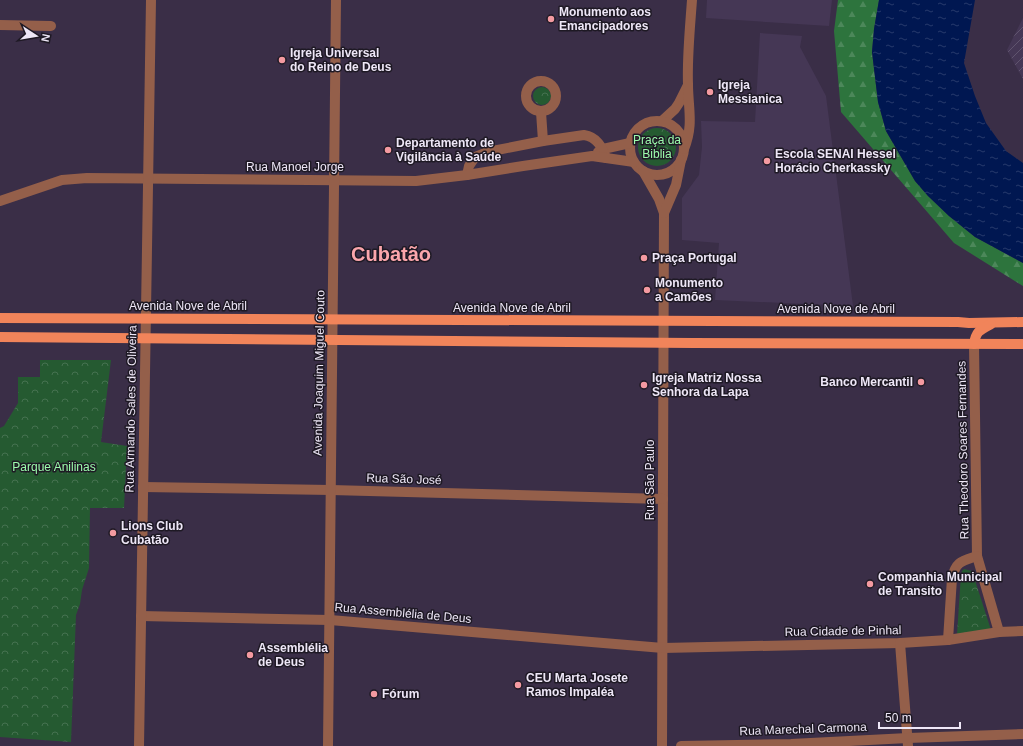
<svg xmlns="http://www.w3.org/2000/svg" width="1023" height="746" viewBox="0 0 1023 746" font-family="Arial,sans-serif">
	<defs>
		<pattern id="industrial-furrows" width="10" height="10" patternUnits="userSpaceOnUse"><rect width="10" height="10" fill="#453755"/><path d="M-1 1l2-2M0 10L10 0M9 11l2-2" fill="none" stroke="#60546e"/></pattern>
		<pattern id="forest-firs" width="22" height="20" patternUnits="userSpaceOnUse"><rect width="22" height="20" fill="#2d743d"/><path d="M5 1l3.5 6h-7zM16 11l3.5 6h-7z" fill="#4c885a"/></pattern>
		<pattern id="park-crowns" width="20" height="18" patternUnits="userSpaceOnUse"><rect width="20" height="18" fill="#255a31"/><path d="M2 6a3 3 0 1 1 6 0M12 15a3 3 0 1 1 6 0" fill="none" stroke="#457250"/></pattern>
		<pattern id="water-ripples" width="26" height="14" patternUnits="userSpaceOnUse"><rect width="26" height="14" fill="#001751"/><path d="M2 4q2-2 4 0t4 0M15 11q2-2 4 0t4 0" fill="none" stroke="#26396b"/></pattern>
	</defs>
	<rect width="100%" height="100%" fill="#3a2e47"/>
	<!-- industrial -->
	<path fill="url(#industrial-furrows)" d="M1023,18V79L1007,50Z"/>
	<!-- built -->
	<g fill="#453755">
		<path d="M707,0H832L829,26L706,18Z"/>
		<path d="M760,33L802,36L800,47L826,96L853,306L715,300L719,243L682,240V198L699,175L702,147L701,121L755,122Z"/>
	</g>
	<!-- forest -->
	<path fill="url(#forest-firs)" d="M838,0H879L874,29L872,52L878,102L886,131L915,181L928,196L949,216L975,237L1023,263V286L954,243L841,112L834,31Z"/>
	<!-- park -->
	<g fill="url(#park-crowns)">
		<circle cx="542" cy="96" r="9"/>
		<circle cx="657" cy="147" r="19"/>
		<path d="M40,360H111L101,442L127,446L124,508H90L89,568L82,590L80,604L76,615L71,742L0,737V428L4,426L18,403V377H40Z"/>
		<path d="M964,569L972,571L991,630L957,635L961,574L962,571Z"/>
	</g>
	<!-- water -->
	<path fill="url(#water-ripples)" d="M879,0H975L964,63L975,96L986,123L1006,151L1023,163V263L975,237L949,216L928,196L915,181L886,131L878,102L872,52L874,29Z"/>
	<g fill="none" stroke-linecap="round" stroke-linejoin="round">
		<!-- minor -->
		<g stroke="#945f4a" stroke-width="10">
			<path d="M0,25L51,26"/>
			<circle cx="541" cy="96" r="15"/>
			<path d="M541,112L543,141"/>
			<path d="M662,121L675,109L679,103L688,85"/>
			<circle cx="657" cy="148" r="27"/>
			<path d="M684,149C694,125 688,108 688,84C687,57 690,28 692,0"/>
			<path d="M598,152L603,149L630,143"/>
			<path d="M643,171L659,199L664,213L662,746"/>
			<path d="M467,175L469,166L475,157L487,152L543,141L584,135C597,137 602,147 606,158"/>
			<path d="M0,201L62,180L87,178L416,181L467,175L523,166L592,156L634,162"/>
			<path d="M664,213L676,185L681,160"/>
			<path d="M974,344L977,556L999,632"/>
			<path d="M143,487L331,490L663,499"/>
			<path d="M141,616L330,620L663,648L900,643L948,640L999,632L1023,631"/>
			<path d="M948,640L952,578C956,561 962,561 977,556"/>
			<path d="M900,643L908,746"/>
			<path d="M139,746L151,0"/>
			<path d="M328,746L336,0"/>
			<path d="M681,746L791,744L908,738L1023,734"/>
		</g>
		<!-- major -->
		<g stroke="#f1845a" stroke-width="10">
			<path d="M0,318L958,322L969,323L1023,322"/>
			<path d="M0,337L692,343L1023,344"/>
			<path d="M974,344C976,331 980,330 991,324"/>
		</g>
	</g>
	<!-- markers -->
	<g fill="#f49aa1" stroke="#1e1924" stroke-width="1.5">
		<circle cx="551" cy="19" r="4"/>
		<circle cx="282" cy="60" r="4"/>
		<circle cx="710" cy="92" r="4"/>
		<circle cx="388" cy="150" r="4"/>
		<circle cx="767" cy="161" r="4"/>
		<circle cx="644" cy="258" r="4"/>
		<circle cx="647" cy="290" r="4"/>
		<circle cx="921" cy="382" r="4"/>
		<circle cx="644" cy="385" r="4"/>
		<circle cx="113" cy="533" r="4"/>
		<circle cx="870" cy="584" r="4"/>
		<circle cx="250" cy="655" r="4"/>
		<circle cx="518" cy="685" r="4"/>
		<circle cx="374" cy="694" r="4"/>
	</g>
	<g text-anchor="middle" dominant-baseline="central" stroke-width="3" stroke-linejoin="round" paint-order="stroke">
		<!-- poi labels -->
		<g font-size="12" font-weight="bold" fill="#eee7f7" stroke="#1e1924" text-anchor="start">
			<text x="559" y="12">Monumento aos<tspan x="559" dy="14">Emancipadores</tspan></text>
			<text x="290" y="53">Igreja Universal<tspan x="290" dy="14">do Reino de Deus</tspan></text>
			<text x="718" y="85">Igreja<tspan x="718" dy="14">Messianica</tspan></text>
			<text x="396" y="143">Departamento de<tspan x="396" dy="14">Vigilância à Saúde</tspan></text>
			<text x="775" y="154">Escola SENAI Hessel<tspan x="775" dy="14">Horácio Cherkassky</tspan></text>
			<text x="652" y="258">Praça Portugal</text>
			<text x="655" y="283">Monumento<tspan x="655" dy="14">a Camões</tspan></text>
			<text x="652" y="378">Igreja Matriz Nossa<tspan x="652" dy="14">Senhora da Lapa</tspan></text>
			<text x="913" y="382" text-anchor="end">Banco Mercantil</text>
			<text x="121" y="526">Lions Club<tspan x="121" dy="14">Cubatão</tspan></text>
			<text x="878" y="577">Companhia Municipal<tspan x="878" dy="14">de Transito</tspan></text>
			<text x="258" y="648">Assemblélia<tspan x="258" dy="14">de Deus</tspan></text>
			<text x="526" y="678">CEU Marta Josete<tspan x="526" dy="14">Ramos Impaléa</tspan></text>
			<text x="382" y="694">Fórum</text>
		</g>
		<!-- park labels -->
		<g font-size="12" fill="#9cfbac" stroke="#1e1924">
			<text x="657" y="140">Praça da<tspan x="657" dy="14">Biblia</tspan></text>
			<text x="54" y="467">Parque Anilinas</text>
		</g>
		<!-- street labels -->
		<g font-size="12" fill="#eee7f7" stroke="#1e1924">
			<text x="295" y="167">Rua Manoel Jorge</text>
			<text x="188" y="306">Avenida Nove de Abril</text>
			<text x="512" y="308">Avenida Nove de Abril</text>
			<text x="836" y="309">Avenida Nove de Abril</text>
			<text transform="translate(319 373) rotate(-89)">Avenida Joaquim Miguel Couto</text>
			<text transform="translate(131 409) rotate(-89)">Rua Armando Sales de Oliveira</text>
			<text transform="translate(963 450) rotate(-91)">Rua Theodoro Soares Fernandes</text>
			<text transform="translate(404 479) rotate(2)">Rua São José</text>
			<text transform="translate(650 480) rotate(-90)">Rua São Paulo</text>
			<text transform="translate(403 613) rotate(5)">Rua Assemblélia de Deus</text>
			<text transform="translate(843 631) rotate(-1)">Rua Cidade de Pinhal</text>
			<text transform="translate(803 729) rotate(-2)">Rua Marechal Carmona</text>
		</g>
		<!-- town labels -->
		<g font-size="20" font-weight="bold" fill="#fba6ac" stroke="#1e1924">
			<text x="391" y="254">Cubatão</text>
		</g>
	</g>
	<!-- north arrow -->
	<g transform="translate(36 36) rotate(102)" stroke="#1e1924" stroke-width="3" paint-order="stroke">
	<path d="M0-3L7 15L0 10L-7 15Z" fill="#eee7f7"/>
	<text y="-6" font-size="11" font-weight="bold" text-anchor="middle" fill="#eee7f7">N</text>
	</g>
	<!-- scale -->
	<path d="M879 722v6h81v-6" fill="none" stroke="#eee7f7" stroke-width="2"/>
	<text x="885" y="722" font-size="12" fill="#eee7f7" stroke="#1e1924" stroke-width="3" paint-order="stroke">50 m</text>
</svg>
